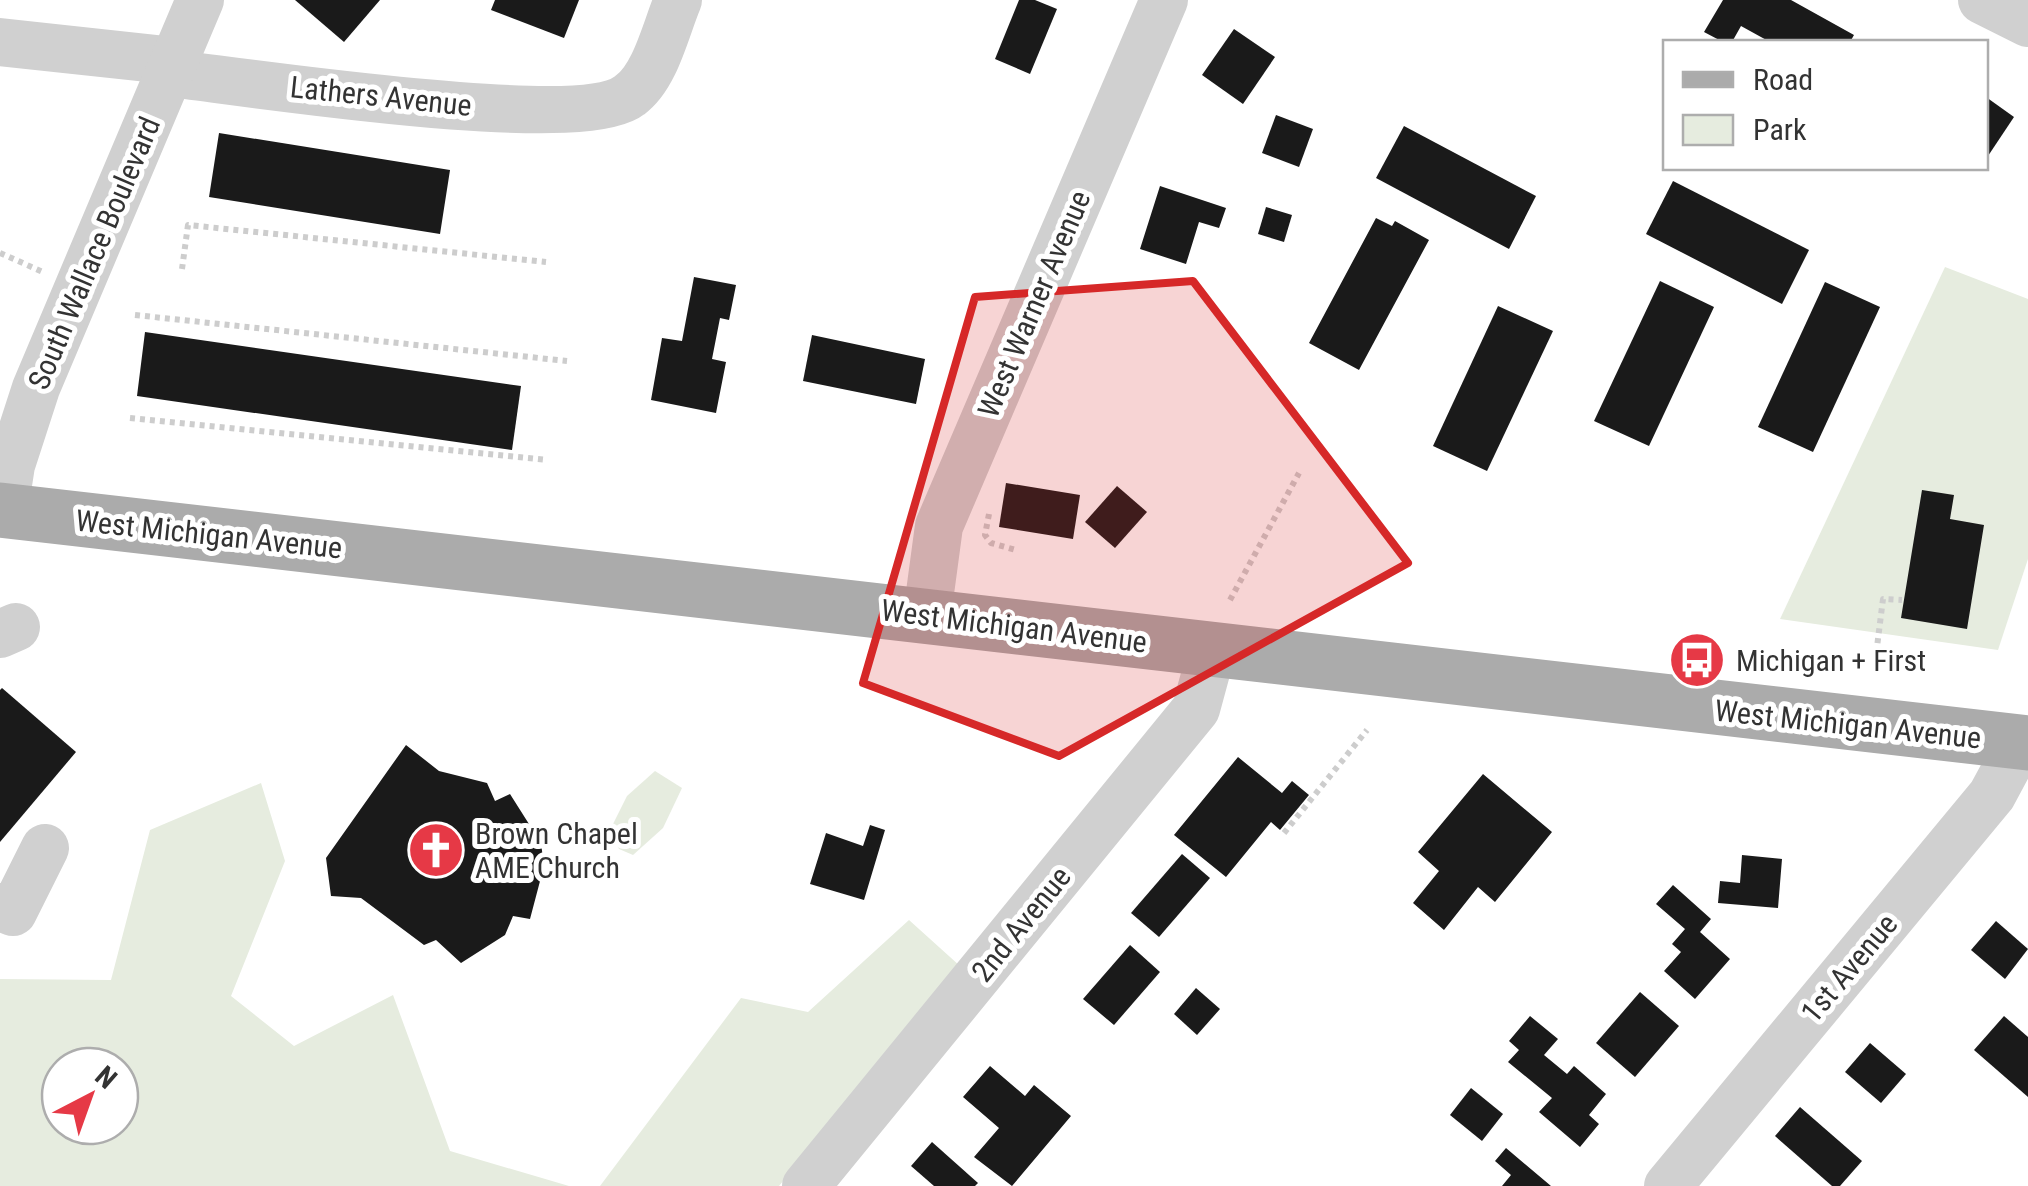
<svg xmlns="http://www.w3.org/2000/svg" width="2028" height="1186" viewBox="0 0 2028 1186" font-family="'Roboto Condensed',sans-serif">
	<rect width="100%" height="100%" fill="#fff"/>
	<!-- green -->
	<g fill="#e6ecdf" fill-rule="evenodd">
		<path d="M1945,267L2028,299V559L1998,650L1780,619Z"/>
		<path d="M655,771L682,788L663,828L633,855L619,849L609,832L627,796Z"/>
		<path d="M261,783L285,861L231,996L294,1046L393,995L450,1151L569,1186H0V979L111,980L150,830ZM120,1066V1126H60V1066Z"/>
		<path d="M909,920L960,966L779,1186H600L741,998L808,1012Z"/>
	</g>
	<!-- building -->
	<g fill="#1a1a1a">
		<path d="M295,0H380L344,42Z"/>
		<path d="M495,0H579L564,38L491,10Z"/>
		<path d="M1019,0H1035L1057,9L1030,74L995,59Z"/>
		<path d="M1723,0H1791L1854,35L1850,42H1770L1741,26L1732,42H1723L1704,32Z"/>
		<path d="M1234,29L1275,57L1243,104L1202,75Z"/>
		<path d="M1986,97L2014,117L1986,159Z"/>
		<path d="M1276,115L1313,129L1299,167L1262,153Z"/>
		<path d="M1404,126L1536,196L1509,249L1376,178Z"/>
		<path d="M219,133L450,170L440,234L209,197Z"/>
		<path d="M1673,181L1809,250L1782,304L1646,234Z"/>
		<path d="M1160,186L1226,208L1219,228L1199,222L1186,264L1140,249Z"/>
		<path d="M1266,207L1292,215L1284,242L1258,234Z"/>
		<path d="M1376,218L1392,226L1395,221L1429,240L1359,370L1309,343Z"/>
		<path d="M694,277L736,285L729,320L720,318L712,359L726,362L716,413L651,400L662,338L682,341Z"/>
		<path d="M1660,281L1714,307L1649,446L1594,421Z"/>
		<path d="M1825,282L1880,307L1813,452L1758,427Z"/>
		<path d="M1498,306L1553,331L1487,471L1433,446Z"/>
		<path d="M145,332L521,386L512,450L137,396Z"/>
		<path d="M812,335L925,359L916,404L803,381Z"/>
		<path d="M1006,483L1080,495L1073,539L999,527Z"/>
		<path d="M1117,486L1147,512L1115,548L1085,522Z"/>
		<path d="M1922,490L1954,495L1950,519L1984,525L1967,629L1901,618Z"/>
		<path d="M2,688L76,752L0,842V690Z"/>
		<path d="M406,745L439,771L487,783L495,801L510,794L541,843L544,866L530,919L513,916L505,935L461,963L436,940L424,945L361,898L331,896L326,858Z"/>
		<path d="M1238,757L1282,793L1292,781L1309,795L1280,830L1271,822L1226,877L1174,835Z"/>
		<path d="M1483,774L1552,832L1495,902L1478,887L1444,930L1413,903L1439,871L1418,852Z"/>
		<path d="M870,825L885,830L864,900L810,884L826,833L863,846Z"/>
		<path d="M1182,854L1210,878L1159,937L1131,913Z"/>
		<path d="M1742,855L1782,859L1778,908L1718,903L1720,881L1740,883Z"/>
		<path d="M1673,885L1711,919L1700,932L1730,959L1695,999L1664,971L1681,952L1672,944L1685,929L1656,904Z"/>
		<path d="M1996,921L2028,949L2005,979L1971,950Z"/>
		<path d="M1130,945L1160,972L1114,1025L1083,999Z"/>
		<path d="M1196,988L1220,1009L1197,1035L1174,1014Z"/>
		<path d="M1640,992L1679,1026L1635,1077L1596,1043Z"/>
		<path d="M1530,1016L1558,1039L1544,1055L1567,1074L1574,1066L1606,1094L1589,1115L1599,1124L1580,1147L1539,1112L1552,1098L1508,1062L1519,1050L1509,1041Z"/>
		<path d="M2004,1016L2028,1037V1097L1974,1050Z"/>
		<path d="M1870,1043L1906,1074L1881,1103L1845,1072Z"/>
		<path d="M990,1066L1025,1096L1034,1085L1071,1116L1012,1186L974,1157L999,1128L963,1097Z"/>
		<path d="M1471,1088L1503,1114L1482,1141L1450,1115Z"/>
		<path d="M1800,1107L1862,1161L1840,1186H1832L1775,1136Z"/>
		<path d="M932,1142L978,1183L975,1186H934L911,1166Z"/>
		<path d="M1506,1148L1551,1186H1502L1511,1175L1495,1161Z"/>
	</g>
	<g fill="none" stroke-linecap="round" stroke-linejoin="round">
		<!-- path -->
		<g stroke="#cdcdcd" stroke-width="6" stroke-dasharray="5 5" stroke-linecap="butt">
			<path d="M0,253L43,272"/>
			<path d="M182,269L188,225L546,262"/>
			<path d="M135,315L567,361"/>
			<path d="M130,418L547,460"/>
			<path d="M989,514L985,535L991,543L1016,550"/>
			<path d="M1230,600L1299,473"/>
			<path d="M1875,663L1883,599L1902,600"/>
			<path d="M1284,833L1367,730"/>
		</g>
		<!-- minor -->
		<g stroke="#d0d0d0" stroke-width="48">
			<path d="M1982,0L2028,23"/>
			<path d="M0,42L175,61"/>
			<path d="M169,73C246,82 581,134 630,95C656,76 666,28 678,0"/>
			<path d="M4,510L11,465L36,388L200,0"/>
			<path d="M927,615L939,526L1164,0"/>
			<path d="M0,634L16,627"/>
			<path d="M0,907L13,912L45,848"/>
			<path d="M806,1186L1196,709L1212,650"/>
			<path d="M1668,1186L1992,795L2020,743"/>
		</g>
		<!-- major -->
		<path stroke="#ababab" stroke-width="55" d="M0,510L2028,743"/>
	</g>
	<!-- marked area -->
	<path fill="#d62828" fill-opacity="0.2" stroke="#d62828" stroke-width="8" stroke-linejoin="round" d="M1193,281L1408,563L1059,756L863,683L975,297Z"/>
	<!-- icons -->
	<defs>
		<g id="bus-disc" transform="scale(2.875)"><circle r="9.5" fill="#e63946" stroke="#fff"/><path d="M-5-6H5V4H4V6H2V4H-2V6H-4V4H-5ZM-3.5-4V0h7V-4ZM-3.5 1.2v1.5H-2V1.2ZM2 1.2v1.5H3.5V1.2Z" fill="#fff"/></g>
		<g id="church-disc" transform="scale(2.875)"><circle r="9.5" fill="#e63946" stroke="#fff"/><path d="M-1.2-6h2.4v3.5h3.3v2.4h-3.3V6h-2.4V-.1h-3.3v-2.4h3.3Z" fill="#fff"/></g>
	</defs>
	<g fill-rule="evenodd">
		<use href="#bus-disc" x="1697" y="660"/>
		<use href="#church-disc" x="436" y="850"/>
	</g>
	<g text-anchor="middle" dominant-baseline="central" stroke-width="10" stroke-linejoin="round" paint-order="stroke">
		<!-- street labels -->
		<g font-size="30" fill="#333" stroke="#fff">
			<text transform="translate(381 96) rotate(6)">Lathers Avenue</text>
			<text transform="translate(94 253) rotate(-67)">South Wallace Boulevard</text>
			<text transform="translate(1034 304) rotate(-67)">West Warner Avenue</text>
			<text transform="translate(209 534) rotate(6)">West Michigan Avenue</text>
			<text transform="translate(1014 626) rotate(7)">West Michigan Avenue</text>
			<text transform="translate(1848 724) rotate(6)">West Michigan Avenue</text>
			<text transform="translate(1021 924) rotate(-51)">2nd Avenue</text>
			<text transform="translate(1849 968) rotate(-50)">1st Avenue</text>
		</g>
		<!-- poi labels -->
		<g font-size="30" fill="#333" stroke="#fff" text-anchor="start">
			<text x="1736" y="660">Michigan + First</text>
			<text x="475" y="833">Brown Chapel<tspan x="475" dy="34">AME Church</tspan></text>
		</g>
	</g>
	<!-- legend -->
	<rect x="1663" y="40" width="325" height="130" fill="#ffffff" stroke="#adadad" stroke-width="2.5"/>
	<rect x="1683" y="72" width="50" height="15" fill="#ababab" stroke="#adadad" stroke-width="2.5"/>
	<text x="1753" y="90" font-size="30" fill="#333333">Road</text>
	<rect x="1683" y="115" width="50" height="30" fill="#e6ecdf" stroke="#adadad" stroke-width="2.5"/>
	<text x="1753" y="140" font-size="30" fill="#333333">Park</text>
	<!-- north arrow -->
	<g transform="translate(90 1096) rotate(41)"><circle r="48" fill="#ffffff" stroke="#adadad" stroke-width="2.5"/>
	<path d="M0-8L18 38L0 25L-18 38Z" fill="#e63946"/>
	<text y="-15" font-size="28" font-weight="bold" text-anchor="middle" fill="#333333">N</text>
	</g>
</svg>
